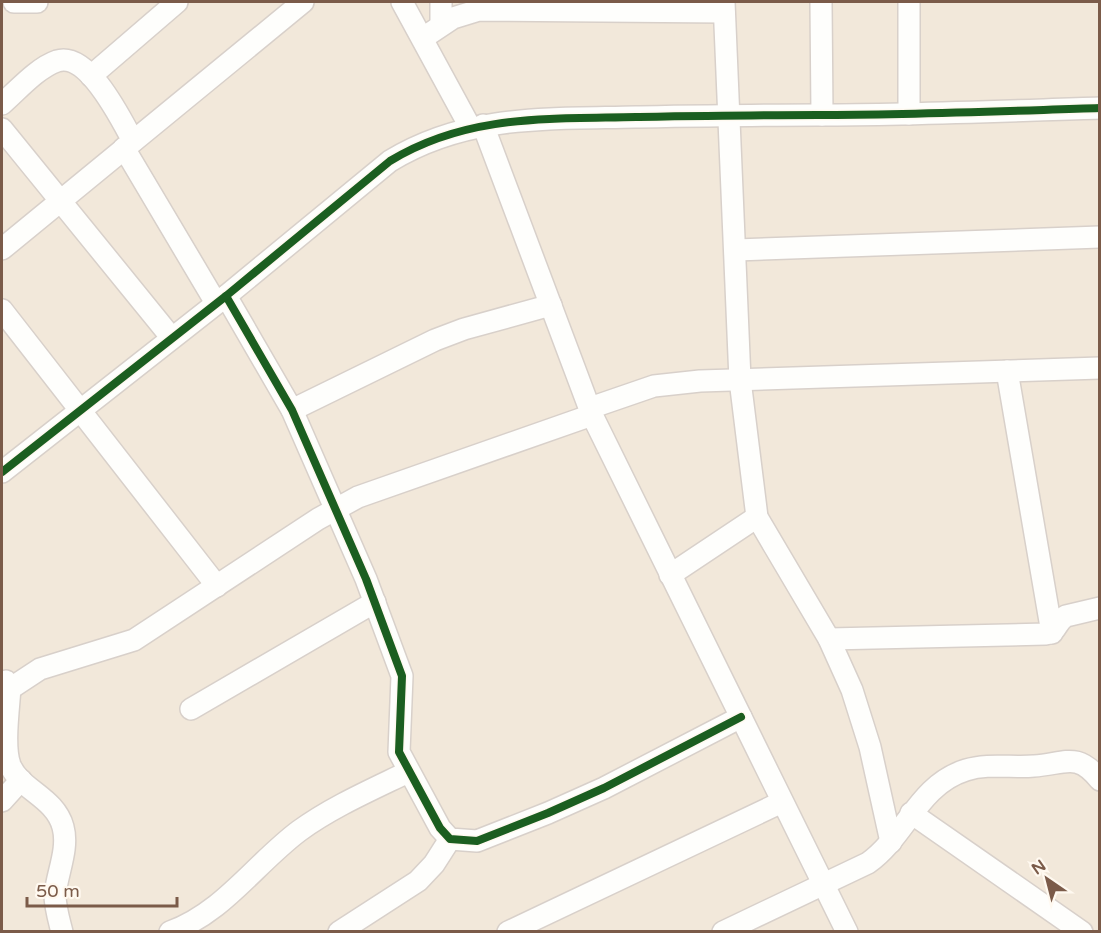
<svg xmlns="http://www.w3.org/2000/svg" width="1101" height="933" viewBox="0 0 1101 933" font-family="'Varela Round',sans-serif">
	<rect width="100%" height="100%" fill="#f9f5ed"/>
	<!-- residential -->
	<rect fill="#f2e8da" x="2" y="2" width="1097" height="929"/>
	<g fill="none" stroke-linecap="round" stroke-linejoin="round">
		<!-- minor casing -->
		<g stroke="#d8d0ca" stroke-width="24">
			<g id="minor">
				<path d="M14,2H37"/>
				<path d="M402,2L470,127"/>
				<path d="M724,2L740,380L757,517L829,639L852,690L870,747L891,842"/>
				<path d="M821,2L822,115"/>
				<path d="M909,2V114"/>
				<path d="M441,25V2"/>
				<path d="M423,38L453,18L479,10L724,12"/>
				<path d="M91,76L177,2"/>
				<path d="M2,104C18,90 37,68 57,61C88,51 121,119 133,141"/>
				<path d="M483,125L592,415L847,932"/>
				<path d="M2,129L171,337"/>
				<path d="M124,148L216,303"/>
				<path d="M2,249L303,2"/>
				<path d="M736,250L1100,237"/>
				<path d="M226,296L292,410L366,579L402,676L399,752L440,828L450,839L477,841L548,813L604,788L741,717"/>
				<path d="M2,310L217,586"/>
				<path d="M1007,371L1052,633"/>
				<path d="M590,408L654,386L700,381L1100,368"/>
				<path d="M292,410L435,340L464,329L551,305"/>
				<path d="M2,472L226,296L390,161C467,114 549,119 636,117C697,116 757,115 818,115C912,115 1006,111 1100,108"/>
				<path d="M670,575L757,517"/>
				<path d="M829,639L1046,634C1058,632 1056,621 1066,616L1100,608"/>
				<path d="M6,681L10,687C9,707 3,746 10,765C20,790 55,797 63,827C69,849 57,873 55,895C55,907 59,920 62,932"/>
				<path d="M2,694L40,669L134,640L318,519L358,497L592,415"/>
				<path d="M191,709L375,602"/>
				<path d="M2,801L21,780"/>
				<path d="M911,813L1082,932"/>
				<path d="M170,932C223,913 255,864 299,831C332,807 371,790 408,772"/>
				<path d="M339,932L418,881L434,864L450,839"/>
				<path d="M508,932L782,802"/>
				<path d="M723,932L868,863C906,836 918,785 966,770C988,763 1012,768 1034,766C1065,764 1077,751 1100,780"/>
			</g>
		</g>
		<!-- minor -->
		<use href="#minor" stroke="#fefefc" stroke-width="21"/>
		<!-- cycleway casing -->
		<g stroke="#fff9f0" stroke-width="11">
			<g id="cycleway">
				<path d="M226,296L292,410L366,579L402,676L399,752L440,828L450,839L477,841L548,813L604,788L741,717"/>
				<path d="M2,472L226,296L390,161C467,114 549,119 636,117C697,116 757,115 818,115C912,115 1006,111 1100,108"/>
			</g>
		</g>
		<!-- cycleway -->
		<use href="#cycleway" stroke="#1b5e20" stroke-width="8"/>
	</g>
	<!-- border -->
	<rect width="1101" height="933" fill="none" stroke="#7b5b49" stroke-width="6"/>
	<!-- north arrow -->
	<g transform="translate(1047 879) rotate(325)" stroke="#fff9f0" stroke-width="4.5" paint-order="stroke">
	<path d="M0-4.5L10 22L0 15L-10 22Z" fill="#7b5b49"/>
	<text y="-9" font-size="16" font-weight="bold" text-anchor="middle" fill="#7b5b49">N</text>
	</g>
	<!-- scale -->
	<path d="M27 897v9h150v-9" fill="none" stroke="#7b5b49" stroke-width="3"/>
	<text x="36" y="897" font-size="18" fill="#7b5b49" stroke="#fff9f0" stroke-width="4.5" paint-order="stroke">50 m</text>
</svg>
